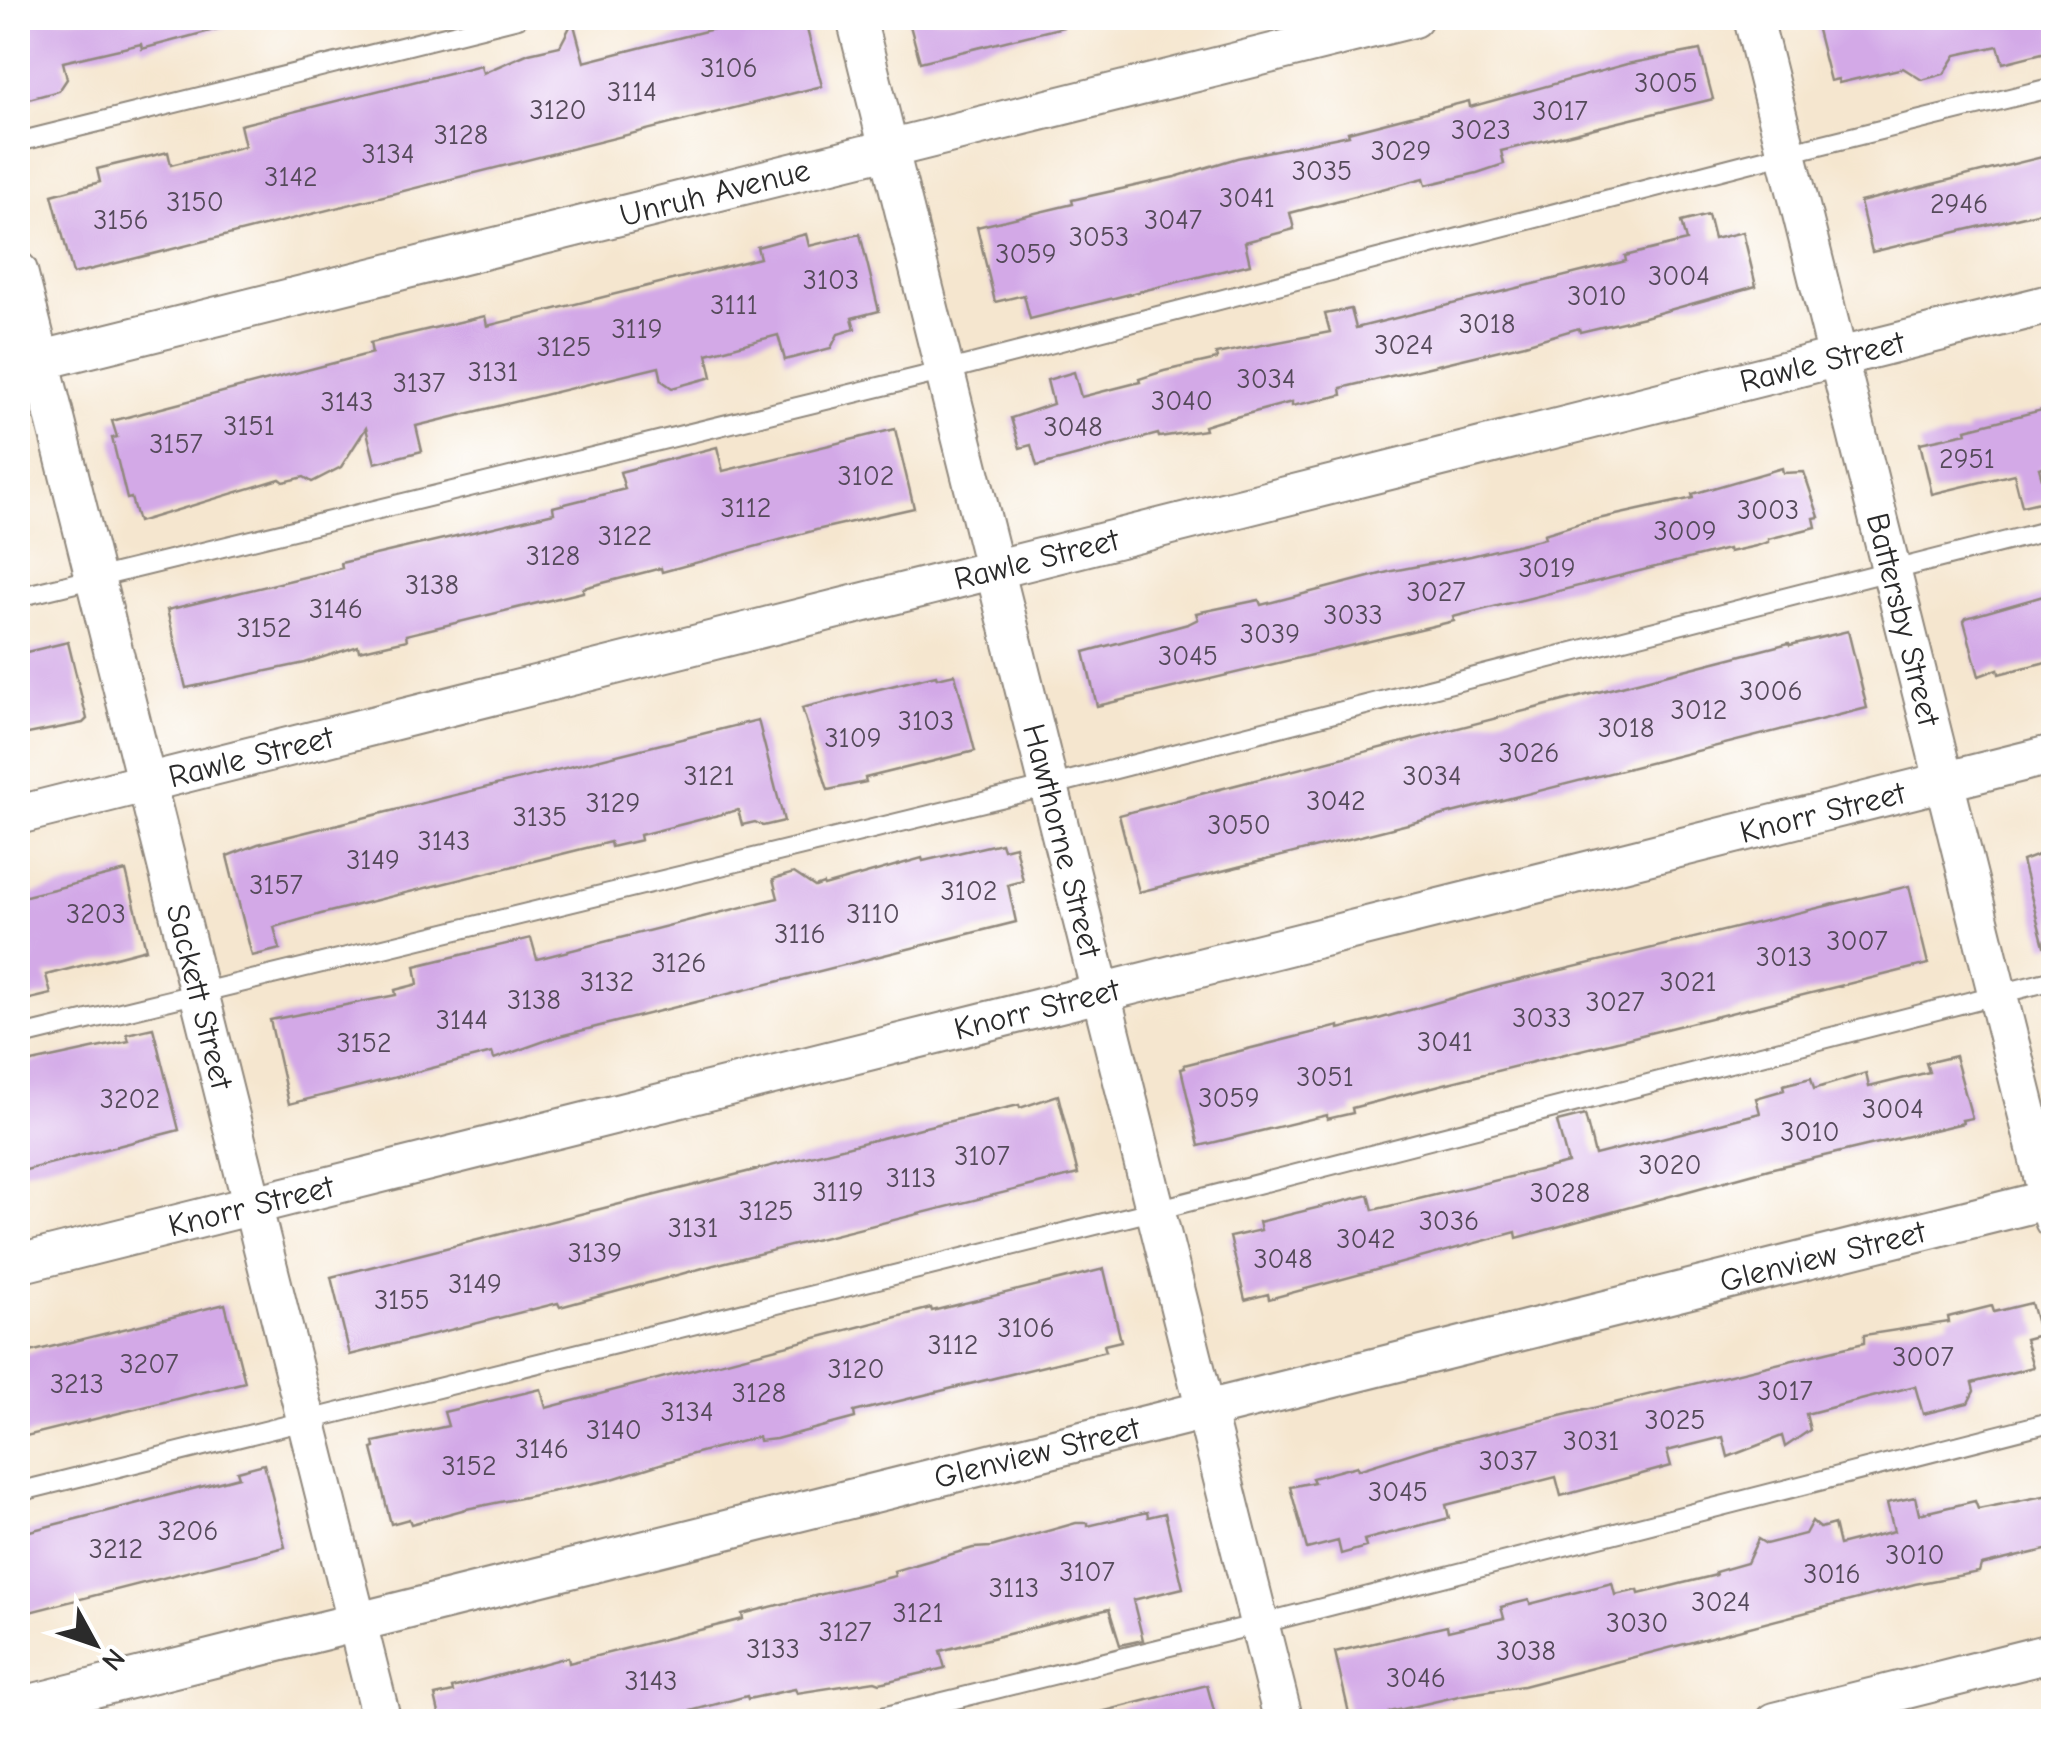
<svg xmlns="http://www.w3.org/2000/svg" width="2071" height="1739" viewBox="0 0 2071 1739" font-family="'Comic Neue',sans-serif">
	<rect width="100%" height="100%" fill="#fff"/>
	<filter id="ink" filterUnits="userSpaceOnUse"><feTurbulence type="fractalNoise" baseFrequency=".01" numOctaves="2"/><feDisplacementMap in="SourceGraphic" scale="20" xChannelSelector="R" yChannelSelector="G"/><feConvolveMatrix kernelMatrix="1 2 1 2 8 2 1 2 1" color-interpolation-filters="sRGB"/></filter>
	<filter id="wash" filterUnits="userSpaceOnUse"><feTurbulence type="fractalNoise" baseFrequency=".0048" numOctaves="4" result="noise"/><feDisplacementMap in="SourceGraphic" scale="40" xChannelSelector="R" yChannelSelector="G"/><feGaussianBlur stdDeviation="2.25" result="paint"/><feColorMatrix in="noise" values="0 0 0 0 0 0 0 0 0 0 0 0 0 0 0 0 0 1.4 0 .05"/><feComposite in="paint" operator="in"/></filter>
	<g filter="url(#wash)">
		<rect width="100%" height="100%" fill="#f5e6cf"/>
		<g id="blocks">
			<!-- building -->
			<g fill="#d3a9e7">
				<path d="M18,18H224L225,27L142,49L141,44L63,62L67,79L59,91L25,100L18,74Z"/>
				<path d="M727,18H804L822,86L73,274L52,195L100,182L97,169L168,152L171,165L245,146L240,125L481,65L483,73L529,53L560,46L573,21L584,62L729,25Z"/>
				<path d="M908,18H1061L1063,27L920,62Z"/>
				<path d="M1845,18H2054V50L2003,63L1998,46L1956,55L1944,74L1922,80L1903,68L1839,83L1838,79L1830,81L1816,26Z"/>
				<path d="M1700,50L1713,99L1501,151L1504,164L1477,173L1426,185L1424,178L1290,213L1294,229L1245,242L1250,264L1030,319L1024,295L995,302L977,227L1073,204L1072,200L1175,177L1237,158L1349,135L1348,132L1469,101L1470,107L1627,64Z"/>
				<path d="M2054,154V209L1872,252L1860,202Z"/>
				<path d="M1708,215L1714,239L1743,232L1756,286L1644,317L1580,332L1579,328L1525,344L1341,388L1342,395L1292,406V402L1217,422L1204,426L1205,430L1159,437L1158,434L1037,466L1031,445L1020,448L1011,418L1053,404L1047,380L1074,372L1081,397L1140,382L1139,379L1164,371L1217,359L1216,354L1330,332L1325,314L1351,309L1356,328L1626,261L1625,256L1686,241L1681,222Z"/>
				<path d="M806,234L809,246L860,234L879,311L852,318L855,329L838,334L831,348L785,360L778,335L707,354L712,377L672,388L662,381L659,367L416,426L422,451L375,463L366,428L341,467L312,482L304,477L284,482L280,479L138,522L131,498L127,499L112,438L117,437L112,421L372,353L370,343L485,316L487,326L760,258L757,247Z"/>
				<path d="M2054,407V464L2039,468L2048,500L2022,506L2014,474L1932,494L1920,443L1967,433L1966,429Z"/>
				<path d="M895,429L914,508L816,530L662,572L661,568L646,572L583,588V592L406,635L407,640L389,644L359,651L358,646L305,663L186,688L167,610L342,568L341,563L554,513L553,507L625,489L620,472L717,447L723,471Z"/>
				<path d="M1782,468L1783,473L1804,472L1819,517L1814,518L1816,527L1768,539V542L1756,546L1729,552L1728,549L1453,617L1454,621L1097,706L1084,652L1188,624L1198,619L1196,613L1259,600L1261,605L1392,571L1471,556L1545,538L1544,534L1580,523L1693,498L1692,494Z"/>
				<path d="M2054,593V660L1999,674L1998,669L1979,676L1964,621L1966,618Z"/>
				<path d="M1848,631L1867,708L1139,892L1119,815L1789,643L1790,645Z"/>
				<path d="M68,642L87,719L83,723L18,736V654Z"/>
				<path d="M955,674L975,751L865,778L866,782L828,790L802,708L936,675L937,678Z"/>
				<path d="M758,720L784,821L763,826L755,822L742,825L738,810L640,835L641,840L611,847L610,842L321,914L274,927L280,949L252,956L227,856L258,844Z"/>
				<path d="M1001,843L1003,849L1015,846L1023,881L1008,885L1016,922L556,1037L494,1059L492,1053L289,1104L270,1020L396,995L395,990L418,984L415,966L531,938L537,959L778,898L773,879L794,873L815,887L823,884L824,886L922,858L923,861Z"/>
				<path d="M2054,849V945L2044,946L2022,861Z"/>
				<path d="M126,871L146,949L46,975L51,994L18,1002V898Z"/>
				<path d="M1909,886L1928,964L1444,1084L1352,1108L1353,1113L1327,1119V1115L1199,1146L1181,1069L1185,1068L1184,1065L1339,1026V1029L1375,1020L1491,987Z"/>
				<path d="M153,1028L179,1130L22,1171L21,1167L18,1168V1065L129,1041L127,1034Z"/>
				<path d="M1955,1056L1972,1118L1962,1120L1963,1123L1769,1169L1517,1238L1516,1232L1269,1299L1268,1294L1245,1300L1230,1237L1261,1230L1259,1222L1369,1195L1373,1210L1568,1163L1557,1122L1585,1115L1595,1155L1760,1113L1756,1098L1784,1090L1783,1085L1811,1078L1814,1089L1866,1073L1869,1087L1929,1072L1926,1063Z"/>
				<path d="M1058,1095L1078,1174L714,1265L560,1307L558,1303L350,1355L331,1277L925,1127L1019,1105L1020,1108Z"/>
				<path d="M1104,1269L1121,1341L1104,1345L1106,1351L854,1412L855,1418L776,1439L759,1441L758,1437L689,1455L609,1480L466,1509L411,1524L409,1519L391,1524L372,1449L375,1448L374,1442L448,1426L444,1412L541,1389L546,1408L931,1308L932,1311Z"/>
				<path d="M2031,1303L2040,1335L2025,1339L2033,1367L1972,1383L1974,1391L1968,1403L1923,1414L1915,1386L1806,1414L1810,1430L1785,1447L1782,1436L1728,1457L1723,1437L1667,1451L1671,1466L1561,1496L1556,1477L1446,1505L1449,1518L1364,1540L1366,1547L1341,1554L1338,1541L1307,1549L1290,1487L1314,1482L1312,1478L1357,1466L1358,1470L1431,1447L1864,1343V1335L1949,1322L1948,1317L1992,1306L1994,1312Z"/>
				<path d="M225,1304L245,1382L18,1438V1355Z"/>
				<path d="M264,1464L285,1547L18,1615V1534L239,1477L237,1471Z"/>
				<path d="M2054,1494V1548L1981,1565L1979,1572L1915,1584L1523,1686L1463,1695L1390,1712L1392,1722H1351L1335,1652L1447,1626L1448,1631L1504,1618L1501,1607L1529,1600L1530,1604L1612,1583L1615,1595L1638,1590L1639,1594L1716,1575L1715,1572L1747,1563L1758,1539L1766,1544L1805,1534L1812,1521L1820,1528L1834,1524L1839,1545L1894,1531L1887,1503L1915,1497L1919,1514L1975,1501L1978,1509Z"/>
				<path d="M1147,1512L1148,1517L1165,1513L1183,1588L1133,1600L1143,1640L1120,1645L1109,1609L940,1651L945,1668L880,1683L875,1681L797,1693L795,1689L748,1699L747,1696L649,1722H441L435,1696L453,1692L452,1688L568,1657L569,1663L743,1619L742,1614L895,1576L894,1571L973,1548L991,1547L1076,1523H1088V1526Z"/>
				<path d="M1207,1685L1217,1722H1102L1101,1712Z"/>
			</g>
		</g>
	</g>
	<g filter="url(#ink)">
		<use href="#blocks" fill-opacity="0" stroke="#90887d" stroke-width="2.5"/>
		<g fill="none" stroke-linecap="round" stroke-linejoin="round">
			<!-- service casing -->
			<g stroke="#90887d" stroke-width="22">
				<g id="service">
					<path d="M18,142L518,18"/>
					<path d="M18,597L945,371L1787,153L2054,87"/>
					<path d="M18,1037L1049,786L2054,529"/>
					<path d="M18,1492L1156,1210L2054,980"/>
					<path d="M862,1722L1259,1624L2054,1421"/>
				</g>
			</g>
			<!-- minor casing -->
			<g stroke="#90887d" stroke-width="42">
				<g id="minor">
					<path id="s1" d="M856,18L1284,1722"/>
					<path id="s2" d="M1753,18L2054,1220"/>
					<path id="s3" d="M18,271L382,1722"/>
					<path id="s4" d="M18,366L1413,18"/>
					<path id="s5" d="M18,815L2054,303"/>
					<path id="s6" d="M18,1264L2054,754"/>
					<path id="s7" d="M18,1707L2054,1198"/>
					<path d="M1775,1722L2054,1652"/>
				</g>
			</g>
			<!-- service -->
			<use href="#service" stroke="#fff" stroke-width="18"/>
			<!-- minor -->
			<use href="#minor" stroke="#fff" stroke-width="38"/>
		</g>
	</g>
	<g text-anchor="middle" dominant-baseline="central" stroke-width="8" stroke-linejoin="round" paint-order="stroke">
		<!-- number labels -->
		<g font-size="28" fill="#554a5a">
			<text x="729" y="68">3106</text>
			<text x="1666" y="83">3005</text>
			<text x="632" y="92">3114</text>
			<text x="558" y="110">3120</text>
			<text x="1560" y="111">3017</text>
			<text x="1481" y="130">3023</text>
			<text x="461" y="135">3128</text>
			<text x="1401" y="151">3029</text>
			<text x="388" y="154">3134</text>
			<text x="1322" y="171">3035</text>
			<text x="291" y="177">3142</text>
			<text x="1247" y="198">3041</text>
			<text x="195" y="202">3150</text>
			<text x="1959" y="204">2946</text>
			<text x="121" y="220">3156</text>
			<text x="1173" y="220">3047</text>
			<text x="1099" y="237">3053</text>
			<text x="1026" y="254">3059</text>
			<text x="1679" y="276">3004</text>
			<text x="831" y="280">3103</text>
			<text x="1597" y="296">3010</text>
			<text x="734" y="305">3111</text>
			<text x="1487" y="324">3018</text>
			<text x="637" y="329">3119</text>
			<text x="1404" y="345">3024</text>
			<text x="564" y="347">3125</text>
			<text x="493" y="372">3131</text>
			<text x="1266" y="379">3034</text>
			<text x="419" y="383">3137</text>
			<text x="1182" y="401">3040</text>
			<text x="347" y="402">3143</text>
			<text x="249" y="426">3151</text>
			<text x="1073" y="427">3048</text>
			<text x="176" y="444">3157</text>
			<text x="1967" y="459">2951</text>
			<text x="866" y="476">3102</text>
			<text x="746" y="508">3112</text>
			<text x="1768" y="510">3003</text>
			<text x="1685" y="531">3009</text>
			<text x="625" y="536">3122</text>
			<text x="553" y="556">3128</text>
			<text x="1547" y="568">3019</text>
			<text x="432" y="585">3138</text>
			<text x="1436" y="592">3027</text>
			<text x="336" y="609">3146</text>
			<text x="1353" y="615">3033</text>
			<text x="264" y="628">3152</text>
			<text x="1270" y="634">3039</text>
			<text x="1188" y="656">3045</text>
			<text x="1771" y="691">3006</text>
			<text x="1699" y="710">3012</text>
			<text x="926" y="721">3103</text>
			<text x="1626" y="728">3018</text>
			<text x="853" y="738">3109</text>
			<text x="1529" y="753">3026</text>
			<text x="709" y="776">3121</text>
			<text x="1432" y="776">3034</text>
			<text x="1336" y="801">3042</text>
			<text x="613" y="803">3129</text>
			<text x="540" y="817">3135</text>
			<text x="1239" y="825">3050</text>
			<text x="444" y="841">3143</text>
			<text x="373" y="860">3149</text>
			<text x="276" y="885">3157</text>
			<text x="969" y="891">3102</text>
			<text x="96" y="914">3203</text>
			<text x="873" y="914">3110</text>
			<text x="800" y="934">3116</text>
			<text x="1857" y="941">3007</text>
			<text x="1784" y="957">3013</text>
			<text x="679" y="963">3126</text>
			<text x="607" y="982">3132</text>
			<text x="1688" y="982">3021</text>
			<text x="534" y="1000">3138</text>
			<text x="1615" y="1002">3027</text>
			<text x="1542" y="1018">3033</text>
			<text x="462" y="1020">3144</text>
			<text x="1445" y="1042">3041</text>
			<text x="364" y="1043">3152</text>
			<text x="1325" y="1077">3051</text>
			<text x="1229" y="1098">3059</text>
			<text x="130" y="1099">3202</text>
			<text x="1893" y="1109">3004</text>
			<text x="1810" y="1132">3010</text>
			<text x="982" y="1156">3107</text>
			<text x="1670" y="1165">3020</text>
			<text x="911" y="1178">3113</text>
			<text x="838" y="1192">3119</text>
			<text x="1560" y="1193">3028</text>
			<text x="766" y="1211">3125</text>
			<text x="1449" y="1221">3036</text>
			<text x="693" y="1228">3131</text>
			<text x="1366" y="1239">3042</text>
			<text x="595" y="1253">3139</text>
			<text x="1283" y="1259">3048</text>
			<text x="475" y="1284">3149</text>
			<text x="402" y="1300">3155</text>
			<text x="1026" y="1328">3106</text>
			<text x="953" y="1345">3112</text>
			<text x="1923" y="1357">3007</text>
			<text x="149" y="1364">3207</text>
			<text x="856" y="1369">3120</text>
			<text x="77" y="1384">3213</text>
			<text x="1785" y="1391">3017</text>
			<text x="759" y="1393">3128</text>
			<text x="687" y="1412">3134</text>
			<text x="1675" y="1420">3025</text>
			<text x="614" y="1430">3140</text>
			<text x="1591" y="1441">3031</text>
			<text x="542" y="1449">3146</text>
			<text x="1508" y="1461">3037</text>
			<text x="469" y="1466">3152</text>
			<text x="1398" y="1492">3045</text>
			<text x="188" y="1531">3206</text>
			<text x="116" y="1549">3212</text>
			<text x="1915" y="1555">3010</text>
			<text x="1087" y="1572">3107</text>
			<text x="1832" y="1574">3016</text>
			<text x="1014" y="1588">3113</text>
			<text x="1721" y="1602">3024</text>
			<text x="918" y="1613">3121</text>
			<text x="1637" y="1623">3030</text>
			<text x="845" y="1632">3127</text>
			<text x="773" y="1649">3133</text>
			<text x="1526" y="1651">3038</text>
			<text x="1416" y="1678">3046</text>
			<text x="651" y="1681">3143</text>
		</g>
		<!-- street labels -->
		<g font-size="32" fill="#2b2b2b" stroke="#fff">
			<text stroke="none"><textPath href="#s4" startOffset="718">Unruh Avenue</textPath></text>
			<text stroke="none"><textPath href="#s5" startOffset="1860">Rawle Street</textPath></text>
			<text stroke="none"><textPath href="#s5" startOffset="1050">Rawle Street</textPath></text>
			<text stroke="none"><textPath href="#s2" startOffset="620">Battersby Street</textPath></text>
			<text stroke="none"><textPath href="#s5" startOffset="240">Rawle Street</textPath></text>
			<text stroke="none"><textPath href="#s6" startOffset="1860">Knorr Street</textPath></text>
			<text stroke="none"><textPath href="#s1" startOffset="848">Hawthorne Street</textPath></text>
			<text stroke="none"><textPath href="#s3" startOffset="748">Sackett Street</textPath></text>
			<text stroke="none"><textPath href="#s6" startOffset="1050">Knorr Street</textPath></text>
			<text stroke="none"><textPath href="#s6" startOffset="240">Knorr Street</textPath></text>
			<text stroke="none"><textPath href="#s7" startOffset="1860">Glenview Street</textPath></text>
			<text stroke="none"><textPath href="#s7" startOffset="1050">Glenview Street</textPath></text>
		</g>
	</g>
	<!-- margin -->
	<rect width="2071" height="1739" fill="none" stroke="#fff" stroke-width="60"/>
	<!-- north arrow -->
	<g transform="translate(95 1644) rotate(130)" stroke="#ffffff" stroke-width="8" paint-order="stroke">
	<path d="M0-8L18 38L0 25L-18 38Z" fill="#2b2b2b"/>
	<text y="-15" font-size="28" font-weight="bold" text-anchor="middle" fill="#2b2b2b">N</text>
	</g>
</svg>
